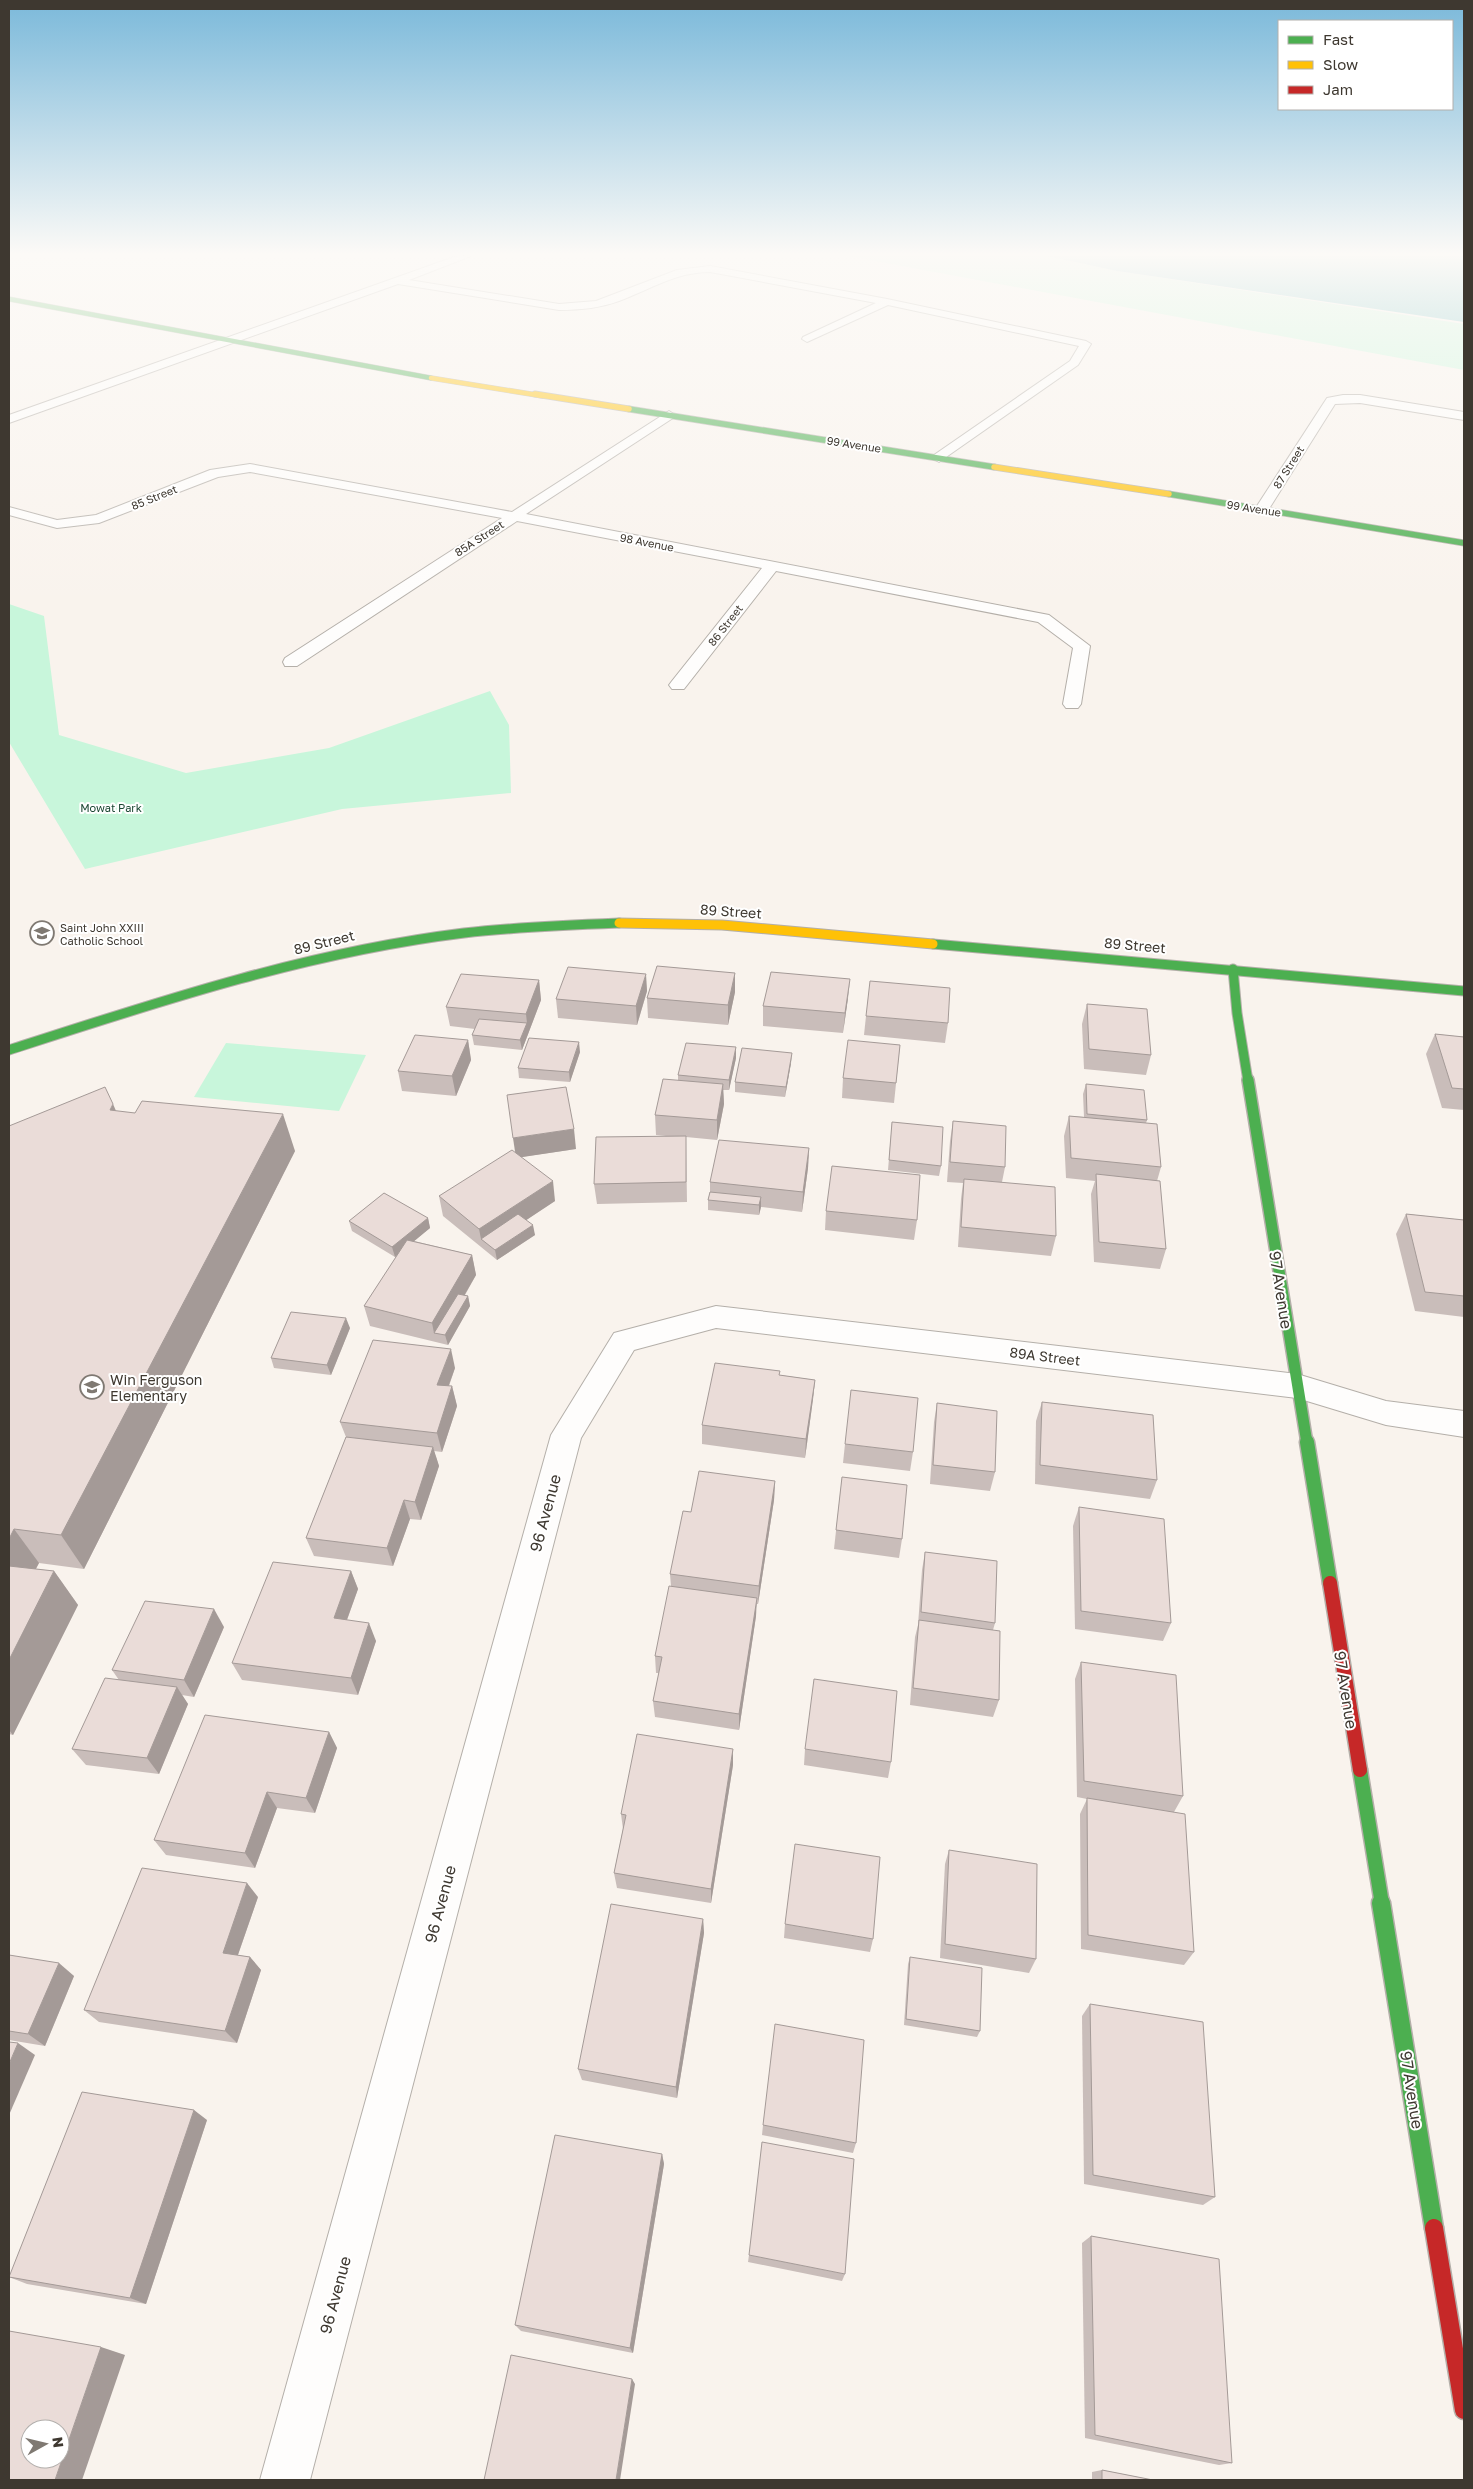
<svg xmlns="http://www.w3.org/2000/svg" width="1473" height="2489" viewBox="0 0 1473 2489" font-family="'Golos Text',sans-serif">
	<rect width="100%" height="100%" fill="#f9f3ed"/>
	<!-- green -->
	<g fill="#c8f6db">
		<path d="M848,256H1047L1117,271L1464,324V370Z"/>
		<path d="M9,604L44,616L59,735L186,773L329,748L490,691L509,725L511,793L342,809L85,869L9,742Z"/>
		<path d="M226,1043L366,1055L339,1111L194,1097Z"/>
	</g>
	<!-- water -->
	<path fill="#77c1c4" d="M1047,256H1464V322L1117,271Z"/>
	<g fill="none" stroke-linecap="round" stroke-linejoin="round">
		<!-- street casing -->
		<g stroke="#b4afa9" stroke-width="2">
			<g id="street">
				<path d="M457,256H471L409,280L559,304L596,301L677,270L710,266L887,299L1086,341L1091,344L1078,365L939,462L932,458L934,455L1070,361L1079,346L888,305L807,342L802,339L803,337L876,303L710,272C676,272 651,289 619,301C600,308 580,310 559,310L398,284L9,423V415Z"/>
				<path d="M1343,395H1360L1464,412V420L1360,403L1335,404L1267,512H1257L1255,509L1327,398Z"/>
				<path d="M669,411L675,415L673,418L526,514L1049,615L1090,646L1081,704L1078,708H1066L1063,704L1073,648L1038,622L776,571L684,689H672L669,685L672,681L762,568L517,521L297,666H285L283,662L285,658L502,518L250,472L218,477L99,523L57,528L9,515V507L57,520L96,515L210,470L250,464L512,512Z"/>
				<path d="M716,1306L1297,1374L1386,1401L1464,1411V1437L1386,1425L1297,1398L716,1328L634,1350L581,1438L310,2480H260L551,1435L614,1333Z"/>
			</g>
		</g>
		<!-- fast-far5 casing -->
		<g stroke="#b4afa9" stroke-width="5.5">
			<path id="fast-far5" d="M9,299L431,378"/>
		</g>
		<!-- fast-far4 casing -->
		<g stroke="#b4afa9" stroke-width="7">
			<g id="fast-far4">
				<path d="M629,409L994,467"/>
				<path d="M1169,494L1464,543"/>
			</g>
		</g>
		<!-- fast-far3 casing -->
		<g stroke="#b4afa9" stroke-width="11">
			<g id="fast-far3">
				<path d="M933,944L1464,991"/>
				<path d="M1233,969L1237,1013L1248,1081"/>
				<path d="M9,1050C157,1002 308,952 464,933C516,927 567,925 619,923"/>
			</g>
		</g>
		<!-- fast-far2 casing -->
		<g stroke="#b4afa9" stroke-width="14">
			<path id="fast-far2" d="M1248,1080L1307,1443"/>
		</g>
		<!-- fast-far1 casing -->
		<g stroke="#b4afa9" stroke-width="17">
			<g id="fast-far1">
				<path d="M1307,1442L1330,1583"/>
				<path d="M1360,1770L1382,1904"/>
			</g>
		</g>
		<!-- fast casing -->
		<g stroke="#b4afa9" stroke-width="21">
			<path id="fast" d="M1381,1903L1434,2228"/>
		</g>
		<!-- slow-far2 casing -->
		<g stroke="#b4afa9" stroke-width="5.5">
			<path id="slow-far2" d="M431,378L543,396"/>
		</g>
		<!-- slow-far1 casing -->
		<g stroke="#b4afa9" stroke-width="7">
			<g id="slow-far1">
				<path d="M535,394L629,409"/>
				<path d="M994,467L1169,494"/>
			</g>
		</g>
		<!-- slow casing -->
		<g stroke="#b4afa9" stroke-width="11">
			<path id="slow" d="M619,923L722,925L933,944"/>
		</g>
		<!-- jam-far1 casing -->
		<g stroke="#b4afa9" stroke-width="17">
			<path id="jam-far1" d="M1330,1583L1360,1770"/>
		</g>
		<!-- jam casing -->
		<g stroke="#b4afa9" stroke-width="21">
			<path id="jam" d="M1434,2228L1464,2410"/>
		</g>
		<!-- street -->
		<use href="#street" fill="#fefdfc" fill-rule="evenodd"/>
		<!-- fast-far5 -->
		<use href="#fast-far5" stroke="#4caf50" stroke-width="4.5"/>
		<!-- fast-far4 -->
		<use href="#fast-far4" stroke="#4caf50" stroke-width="5.5"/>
		<!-- fast-far3 -->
		<use href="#fast-far3" stroke="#4caf50" stroke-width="9"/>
		<!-- fast-far2 -->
		<use href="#fast-far2" stroke="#4caf50" stroke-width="11"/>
		<!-- fast-far1 -->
		<use href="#fast-far1" stroke="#4caf50" stroke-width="14"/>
		<!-- fast -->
		<use href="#fast" stroke="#4caf50" stroke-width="18"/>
		<!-- slow-far2 -->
		<use href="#slow-far2" stroke="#ffc107" stroke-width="4.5"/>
		<!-- slow-far1 -->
		<use href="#slow-far1" stroke="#ffc107" stroke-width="5.5"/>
		<!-- slow -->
		<use href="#slow" stroke="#ffc107" stroke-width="9"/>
		<!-- jam-far1 -->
		<use href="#jam-far1" stroke="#c62828" stroke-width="14"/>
		<!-- jam -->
		<use href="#jam" stroke="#c62828" stroke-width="18"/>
	</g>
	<!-- wall -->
	<g fill="#c9bdba">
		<path d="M735,973V992L728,1025L648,1018L647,998Z"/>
		<path d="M539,980L541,1000L522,1050L474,1045L472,1035L475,1029L450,1026L446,1007Z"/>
		<path d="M646,981L647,991L637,1025L558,1018L556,999Z"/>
		<path d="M848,998L843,1033L763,1026V1006Z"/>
		<path d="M1087,1004L1151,1055L1146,1075L1084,1069L1082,1024Z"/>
		<path d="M866,1016L948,1023L945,1043L864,1035Z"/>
		<path d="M1435,1034L1464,1037V1110L1442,1108L1426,1054Z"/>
		<path d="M468,1040L471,1060L456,1096L402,1091L398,1071Z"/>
		<path d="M900,1045L894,1103L842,1098L843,1078Z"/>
		<path d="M580,1052L570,1082L519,1078L518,1068Z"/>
		<path d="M736,1058L729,1090H723L724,1104L717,1140L686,1137L687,1202L597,1204L594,1184L666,1136L656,1135L655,1115L678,1080V1075Z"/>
		<path d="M791,1063L785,1097L735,1092V1082Z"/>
		<path d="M1086,1084L1147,1120L1146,1123L1161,1167L1157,1181L1166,1249L1160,1269L1094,1262L1091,1194L1095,1181L1066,1178L1064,1136L1069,1116L1084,1117L1083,1094Z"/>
		<path d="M116,1111L295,1151L84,1569L39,1563L36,1569L54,1571L78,1605L13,1735L9,1734V1126Z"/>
		<path d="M953,1121L1005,1167L1002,1182L1056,1236L1051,1256L958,1247L961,1199L963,1183L947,1182L950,1141Z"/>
		<path d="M892,1122L941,1166L939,1176L888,1170Z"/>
		<path d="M809,1148L808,1168L802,1212L761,1207L759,1215L708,1210V1200L710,1192V1182Z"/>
		<path d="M576,1149L521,1157L555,1201L526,1220L535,1235L497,1260L443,1216L439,1196L515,1153Z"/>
		<path d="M826,1211L917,1220L914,1240L825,1230Z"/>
		<path d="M1406,1214L1464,1220V1317L1415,1311L1396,1234Z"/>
		<path d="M428,1218L430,1228L414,1241L472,1255L476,1275L465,1295L468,1296L470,1306L448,1345L370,1326L364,1306L397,1256L395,1257L352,1231L349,1221Z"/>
		<path d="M350,1328L331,1375L274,1368L271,1358Z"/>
		<path d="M455,1368L449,1386H452L457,1406L442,1452L434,1451L439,1466L421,1520L410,1519L393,1566L314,1556L306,1538L346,1437L340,1422Z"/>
		<path d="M780,1375L815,1380L813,1399L805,1458L702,1444V1425Z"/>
		<path d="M1042,1402L1157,1480L1150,1499L1035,1484L1036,1421Z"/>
		<path d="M937,1403L995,1472L990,1491L930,1484L934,1422Z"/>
		<path d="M845,1444L913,1452L910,1471L843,1463Z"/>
		<path d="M842,1477L902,1539L899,1558L834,1549Z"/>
		<path d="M775,1481L774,1500L758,1604H756V1616L739,1730L655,1717L653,1701L659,1673H656L655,1656L671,1586L670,1574L691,1512Z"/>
		<path d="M1079,1507L1171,1623L1163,1641L1075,1629L1073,1526Z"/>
		<path d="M925,1552L995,1623L993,1630L999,1700L993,1717L910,1705L915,1637L918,1625L922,1570Z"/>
		<path d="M351,1571L358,1589L347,1620L376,1641L358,1695L242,1680L232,1663Z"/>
		<path d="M224,1627L194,1697L182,1695L188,1704L159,1774L86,1765L72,1749L119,1680L112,1670Z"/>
		<path d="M1081,1662L1183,1796L1174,1812L1194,1952L1184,1965L1081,1949L1080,1814L1087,1799L1077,1797L1075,1679Z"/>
		<path d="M329,1732L337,1748L315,1813L277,1808L255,1868L166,1855L154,1840Z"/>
		<path d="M733,1749V1765L711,1903L617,1888L614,1873L623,1829L621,1814Z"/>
		<path d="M805,1749L891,1762L888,1778L804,1765Z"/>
		<path d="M949,1850L1036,1959L1029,1973L940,1958L945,1864Z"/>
		<path d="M258,1897L238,1955L250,1957L261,1970L237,2043L99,2022L84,2010Z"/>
		<path d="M703,1919L704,1933L677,2098L582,2080L578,2069Z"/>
		<path d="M785,1924L873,1939L870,1952L784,1938Z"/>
		<path d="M9,1955L74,1976L45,2046L9,2040Z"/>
		<path d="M910,1957L980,2031L977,2037L904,2025L908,1964Z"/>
		<path d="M1090,2004L1215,2197L1203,2205L1084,2184L1082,2016Z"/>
		<path d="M207,2120L146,2304L27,2284L9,2277Z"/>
		<path d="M763,2125L856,2143L853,2153L762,2135Z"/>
		<path d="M662,2154L664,2164L633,2353L521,2331L515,2325Z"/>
		<path d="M1091,2236L1232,2463L1219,2465L1085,2438L1082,2243Z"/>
		<path d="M749,2255L845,2274L842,2281L748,2262Z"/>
		<path d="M1102,2470L1153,2480H1092V2472Z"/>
	</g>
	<!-- shaded-wall -->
	<g fill="#a49a97">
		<path d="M735,973V992L728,1025V1005Z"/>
		<path d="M646,974L647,991L637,1025L636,1006Z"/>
		<path d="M850,979L848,998L843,1033L845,1013Z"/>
		<path d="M539,980L541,1000L522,1050L520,1040L527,1023L526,1014Z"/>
		<path d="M468,1040L471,1060L456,1096L452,1076Z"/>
		<path d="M579,1042L580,1052L570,1082L569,1072Z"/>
		<path d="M736,1047V1058L729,1090V1080Z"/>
		<path d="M792,1053L791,1063L785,1097L786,1087Z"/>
		<path d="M723,1084L724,1104L717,1140V1120Z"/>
		<path d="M113,1104L129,1141L110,1110Z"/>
		<path d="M283,1114L295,1151L84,1569L61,1535Z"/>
		<path d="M574,1129L576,1149L516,1158L513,1138Z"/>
		<path d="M809,1148L808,1168L802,1212L803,1192Z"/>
		<path d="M553,1181L555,1201L489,1245L481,1239L479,1229Z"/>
		<path d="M761,1197V1207L759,1215V1205Z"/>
		<path d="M428,1218L430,1228L395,1257L392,1247Z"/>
		<path d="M533,1225L535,1235L497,1260L495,1250Z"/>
		<path d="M472,1255L476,1275L442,1334L434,1333L432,1323Z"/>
		<path d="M468,1296L470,1306L448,1345L445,1335Z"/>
		<path d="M346,1318L350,1328L331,1375L327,1365Z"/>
		<path d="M451,1349L455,1368L442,1404L437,1385Z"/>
		<path d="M815,1380L813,1399L805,1458L806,1439Z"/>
		<path d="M452,1386L457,1406L442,1452L437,1433Z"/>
		<path d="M433,1447L439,1466L421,1520L415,1502Z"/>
		<path d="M775,1481L774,1500L758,1604L759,1586Z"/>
		<path d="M404,1500L410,1519L393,1566L387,1548Z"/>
		<path d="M14,1529L39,1563L20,1597L9,1582V1539Z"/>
		<path d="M54,1571L78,1605L13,1735L9,1730V1660Z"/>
		<path d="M351,1571L358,1589L341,1636L334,1618Z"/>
		<path d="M757,1598L756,1616L739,1730V1714Z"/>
		<path d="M214,1609L224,1627L194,1697L184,1680Z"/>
		<path d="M369,1623L376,1641L358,1695L351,1678Z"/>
		<path d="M177,1687L188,1704L159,1774L147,1758Z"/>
		<path d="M329,1732L337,1748L315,1813L306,1798Z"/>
		<path d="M733,1749V1765L711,1903V1889Z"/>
		<path d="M267,1792L277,1808L255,1868L245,1853Z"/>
		<path d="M247,1883L258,1897L234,1966L223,1953Z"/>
		<path d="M703,1919L704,1933L677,2098L676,2087Z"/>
		<path d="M250,1957L261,1970L237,2043L225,2031Z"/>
		<path d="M59,1963L74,1976L45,2046L28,2034Z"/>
		<path d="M18,2043L35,2055L9,2115V2064Z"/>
		<path d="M194,2110L207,2120L146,2304L130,2298Z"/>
		<path d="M662,2154L664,2164L633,2353L630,2348Z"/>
		<path d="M101,2347L125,2355L82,2480H55Z"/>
		<path d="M632,2379L635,2384L620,2480H616Z"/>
	</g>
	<!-- building -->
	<g fill="#eadcd8" stroke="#a49a97" fill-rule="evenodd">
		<path d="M657,966L735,973L728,1005L647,998Z"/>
		<path d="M568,967L646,974L636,1006L556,999Z"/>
		<path d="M771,972L850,979L845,1013L763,1006Z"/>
		<path d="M461,974L539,980L526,1014L446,1007Z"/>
		<path d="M870,981L950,988L948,1023L866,1016Z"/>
		<path d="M1087,1004L1147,1009L1151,1055L1089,1049Z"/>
		<path d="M479,1019L527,1023L520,1040L472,1035Z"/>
		<path d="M1435,1034L1464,1037V1089L1452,1088Z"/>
		<path d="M415,1035L468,1040L452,1076L398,1071Z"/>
		<path d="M529,1038L579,1042L569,1072L518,1068Z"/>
		<path d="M848,1040L900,1045L896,1083L843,1078Z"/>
		<path d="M686,1043L736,1047L729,1080L678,1075Z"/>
		<path d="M742,1048L792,1053L786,1087L735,1082Z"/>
		<path d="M663,1079L723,1084L717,1120L655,1115Z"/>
		<path d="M1086,1084L1144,1090L1147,1120L1087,1114Z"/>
		<path d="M105,1087L113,1104L110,1110L135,1113L142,1101L283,1114L61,1535L14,1529L9,1539V1126Z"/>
		<path d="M566,1087L574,1129L513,1138L507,1095Z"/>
		<path d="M1069,1116L1157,1124L1161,1167L1071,1158Z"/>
		<path d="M953,1121L1006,1126L1005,1167L950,1162Z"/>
		<path d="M892,1122L943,1127L941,1166L889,1160Z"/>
		<path d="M686,1136V1182L594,1184L596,1137Z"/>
		<path d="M719,1140L809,1148L803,1192L710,1182Z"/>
		<path d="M512,1150L553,1181L479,1229L439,1196Z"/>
		<path d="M832,1166L920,1175L917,1220L826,1211Z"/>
		<path d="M1096,1174L1160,1181L1166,1249L1099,1242Z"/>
		<path d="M964,1179L1055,1187L1056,1236L961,1227Z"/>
		<path d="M710,1192L761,1197L759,1205L708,1200Z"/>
		<path d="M384,1193L428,1218L392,1247L349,1221Z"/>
		<path d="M518,1214L533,1225L495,1250L481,1239Z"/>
		<path d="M1406,1214L1464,1220V1296L1425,1292Z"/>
		<path d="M407,1240L472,1255L432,1323L364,1306Z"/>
		<path d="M458,1294L468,1296L445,1335L434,1333Z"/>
		<path d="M291,1312L346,1318L327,1365L271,1358Z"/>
		<path d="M373,1340L451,1349L437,1385L452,1386L437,1433L340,1422Z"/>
		<path d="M715,1363L780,1371L779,1375L815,1380L806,1439L702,1425Z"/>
		<path d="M851,1390L918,1398L913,1452L845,1444Z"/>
		<path d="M1042,1402L1153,1415L1157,1480L1040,1465Z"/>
		<path d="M937,1403L997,1411L995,1472L933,1465Z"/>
		<path d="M346,1437L433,1447L415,1502L404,1500L387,1548L306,1538Z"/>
		<path d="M699,1471L775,1481L759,1586L670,1574L683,1511L691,1512Z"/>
		<path d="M842,1477L907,1485L902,1539L836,1530Z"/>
		<path d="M1079,1507L1164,1519L1171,1623L1081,1611Z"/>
		<path d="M925,1552L997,1561L995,1623L921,1612Z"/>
		<path d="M273,1562L351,1571L334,1618L369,1623L351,1678L232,1663Z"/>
		<path d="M9,1566L54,1571L9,1660Z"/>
		<path d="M669,1586L757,1598L739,1714L653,1701L662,1657L655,1656Z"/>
		<path d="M145,1601L214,1609L184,1680L112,1670Z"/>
		<path d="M919,1620L1000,1631L999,1700L913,1688Z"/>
		<path d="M1081,1662L1176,1675L1183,1796L1084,1781Z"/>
		<path d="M105,1678L177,1687L147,1758L72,1749Z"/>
		<path d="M814,1679L897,1691L891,1762L805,1749Z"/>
		<path d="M205,1715L329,1732L306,1798L267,1792L245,1853L154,1840Z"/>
		<path d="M637,1734L733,1749L711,1889L614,1873L626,1815L621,1814Z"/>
		<path d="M1087,1798L1185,1814L1194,1952L1088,1935Z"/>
		<path d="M795,1844L880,1857L873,1939L785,1924Z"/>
		<path d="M949,1850L1037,1864L1036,1959L945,1944Z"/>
		<path d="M142,1868L247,1883L223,1953L250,1957L225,2031L84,2010Z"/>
		<path d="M611,1904L703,1919L676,2087L578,2069Z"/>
		<path d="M9,1955L59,1963L28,2034L9,2031Z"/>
		<path d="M910,1957L982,1968L980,2031L906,2019Z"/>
		<path d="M1090,2004L1203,2022L1215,2197L1093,2175Z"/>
		<path d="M775,2024L864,2040L856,2143L763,2125Z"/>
		<path d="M9,2042L18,2043L9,2064Z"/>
		<path d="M82,2092L194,2110L130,2298L9,2277Z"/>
		<path d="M555,2135L662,2154L630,2348L515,2325Z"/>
		<path d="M762,2142L854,2159L845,2274L749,2255Z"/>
		<path d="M1091,2236L1219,2259L1232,2463L1095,2435Z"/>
		<path d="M9,2331L101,2347L55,2480H9ZM30,2429H60V2459H30Z"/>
		<path d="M511,2355L632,2379L616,2480H484Z"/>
		<path d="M1102,2470L1153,2480H1102Z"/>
	</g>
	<!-- sky -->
	<linearGradient id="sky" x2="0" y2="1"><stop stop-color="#7bb9da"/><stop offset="0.42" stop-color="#fcfaf7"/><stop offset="1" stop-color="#fcfaf7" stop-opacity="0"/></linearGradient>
	<rect width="1473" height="605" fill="url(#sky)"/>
	<!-- icons -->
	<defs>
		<g id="school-ring" transform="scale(1.25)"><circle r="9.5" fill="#fff" stroke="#7f7972" stroke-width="1.5"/><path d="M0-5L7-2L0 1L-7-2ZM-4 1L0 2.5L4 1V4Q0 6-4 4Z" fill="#7f7972"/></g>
	</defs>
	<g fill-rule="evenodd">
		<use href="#school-ring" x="42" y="933"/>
		<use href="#school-ring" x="92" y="1387"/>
	</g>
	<g text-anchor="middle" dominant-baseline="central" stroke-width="4" stroke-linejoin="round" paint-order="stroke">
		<!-- far-street labels -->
		<g font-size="11" fill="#3e3830" stroke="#fff">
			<text transform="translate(854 444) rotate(9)">99 Avenue</text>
			<text transform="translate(1288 467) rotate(-58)">87 Street</text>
			<text transform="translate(154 497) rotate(-22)">85 Street</text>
			<text transform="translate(1254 508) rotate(9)">99 Avenue</text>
			<text transform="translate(479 538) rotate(-33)">85A Street</text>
			<text transform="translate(647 542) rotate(11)">98 Avenue</text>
			<text transform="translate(725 625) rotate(-52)">86 Street</text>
		</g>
		<!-- far-park labels -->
		<g font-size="11" fill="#1b4733" stroke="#fff">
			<text x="111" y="807">Mowat Park</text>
		</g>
		<!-- far-poi labels -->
		<g font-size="11" fill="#3e3830" stroke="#fff" text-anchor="start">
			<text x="60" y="927">Saint John XXIII<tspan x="60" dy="13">Catholic School</tspan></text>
		</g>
		<!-- street labels -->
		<g font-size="14" fill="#3e3830" stroke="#fff">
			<text transform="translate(731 911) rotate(4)">89 Street</text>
			<text transform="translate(324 942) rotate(-14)">89 Street</text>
			<text transform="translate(1135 945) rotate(5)">89 Street</text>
			<text transform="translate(1045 1356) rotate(7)">89A Street</text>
		</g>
		<!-- poi labels -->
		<g font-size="14" fill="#3e3830" stroke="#fff" text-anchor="start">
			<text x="110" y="1379">Win Ferguson<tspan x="110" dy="16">Elementary</tspan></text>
		</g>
		<!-- near-street labels -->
		<g font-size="16" fill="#3e3830" stroke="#fff">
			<text transform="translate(1281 1290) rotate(81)">97 Avenue</text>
			<text transform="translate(545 1513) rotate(-75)">96 Avenue</text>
			<text transform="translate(1346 1690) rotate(81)">97 Avenue</text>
			<text transform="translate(440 1904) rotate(-75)">96 Avenue</text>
			<text transform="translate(1412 2090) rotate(81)">97 Avenue</text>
			<text transform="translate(335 2295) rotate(-75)">96 Avenue</text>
		</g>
	</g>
	<!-- border -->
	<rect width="1473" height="2489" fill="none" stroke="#3e3830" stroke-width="20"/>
	<!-- legend -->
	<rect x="1278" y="20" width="175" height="90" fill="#ffffff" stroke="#b2afac"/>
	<rect x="1288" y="36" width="25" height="8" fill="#4caf50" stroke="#b2afac"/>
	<text x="1323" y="45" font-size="15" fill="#3e3830">Fast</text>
	<rect x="1288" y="61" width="25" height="8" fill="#ffc107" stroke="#b2afac"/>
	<text x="1323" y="70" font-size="15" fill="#3e3830">Slow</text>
	<rect x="1288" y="86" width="25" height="8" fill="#c62828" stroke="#b2afac"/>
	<text x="1323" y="95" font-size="15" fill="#3e3830">Jam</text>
	<!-- north arrow -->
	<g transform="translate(45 2444) rotate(82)"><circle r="24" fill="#ffffff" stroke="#b2afac"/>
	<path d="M0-4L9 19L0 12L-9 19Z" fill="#7f7972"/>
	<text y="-8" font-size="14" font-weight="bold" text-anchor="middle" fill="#3e3830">N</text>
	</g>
</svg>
